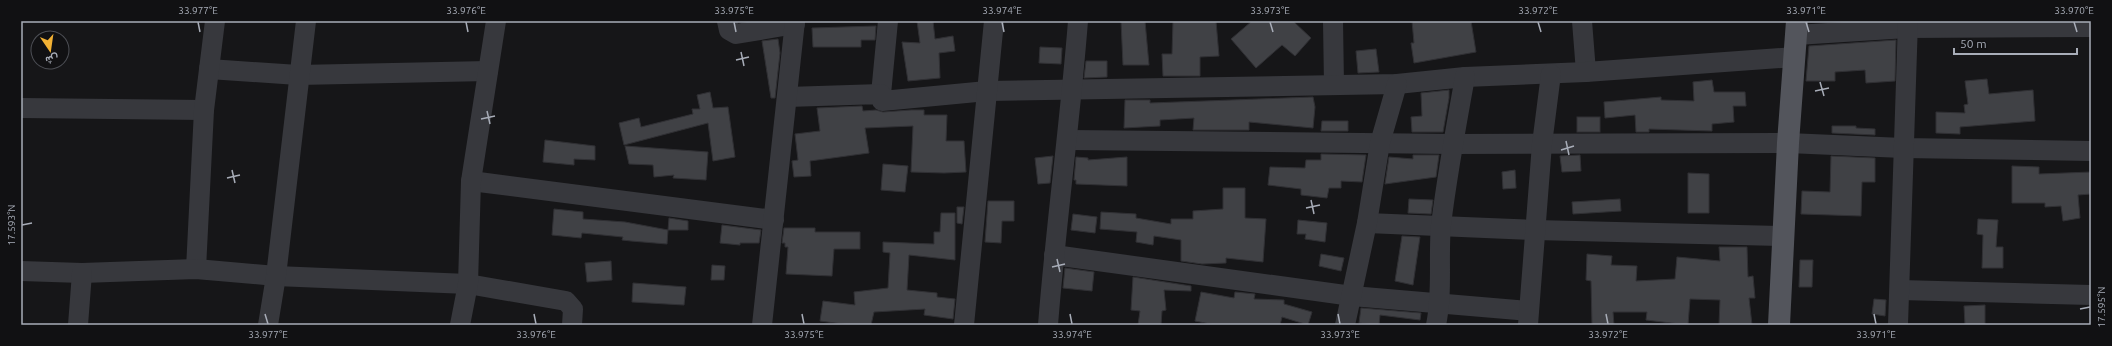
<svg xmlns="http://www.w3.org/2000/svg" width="2112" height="346" viewBox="0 0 2112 346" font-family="Ubuntu,Vazirmatn,sans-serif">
	<rect width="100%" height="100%" fill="#161618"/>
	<!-- building -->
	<g fill="#404145" stroke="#303034">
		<path d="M917,21H933L935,39L953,36L955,51L939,53L940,78L908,81L902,42L920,43Z"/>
		<path d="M1121,21H1145L1149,65H1123Z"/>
		<path d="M1173,21H1216L1219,56L1200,57V76H1163L1162,54H1172Z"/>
		<path d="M1252,21H1293L1311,38L1295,56L1282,45L1256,68L1231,39Z"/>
		<path d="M1412,21H1471L1476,52L1414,63L1411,43H1414Z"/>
		<path d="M876,26L875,40H861V47H813L812,28Z"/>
		<path d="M778,39L780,53L775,98H771L762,41Z"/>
		<path d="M1896,40L1895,81L1866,83L1865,70L1835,72V81H1806L1809,46Z"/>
		<path d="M1040,47L1062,48L1061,64L1039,63Z"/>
		<path d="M1376,49L1379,72L1358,73L1356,51Z"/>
		<path d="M1086,61H1107V77L1084,78Z"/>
		<path d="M1987,79L1989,94L2033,90L2035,121L1960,127V134L1936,133V112L1965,113L1964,105L1968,104L1965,81Z"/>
		<path d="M1712,80L1714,92H1745L1746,106H1733L1734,122L1712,124V131L1649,129V132H1636L1635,115L1605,118L1604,102L1661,97V100L1694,101L1693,82Z"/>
		<path d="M1449,90V98L1443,132H1412L1411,117L1422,116L1421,93Z"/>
		<path d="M710,92L713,108L728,107L735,157L713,161L708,123L624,145L619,123L639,118L641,127L693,114L692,109H700L697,95Z"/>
		<path d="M1313,97L1315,107L1313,128L1249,122V130H1193L1194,118L1160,120V126L1124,128L1125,100H1150V103Z"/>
		<path d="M862,106L863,111L876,110L883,112L911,110H924V115H947L946,141H964L966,172L944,173L911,172L913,126L865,128L869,153L810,161L811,176L794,177L792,161L798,160L795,134L820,131L817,108Z"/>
		<rect x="1577" y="117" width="23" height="15"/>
		<path d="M1322,121H1348V131H1321Z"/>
		<path d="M1832,126H1856V128L1875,129V135L1832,133Z"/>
		<path d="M545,140L595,146V160L574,159V165L543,162Z"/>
		<path d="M625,146L708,152L706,180L673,178L674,175L654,177L653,165L629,164Z"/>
		<path d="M1321,154L1366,155L1362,182L1341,181V188H1329L1327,198L1301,195V189L1268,185L1270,167L1305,168L1306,160H1321Z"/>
		<path d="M1413,155H1439L1436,177L1385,184L1389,157L1413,159Z"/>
		<path d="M1580,155L1581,171L1562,172L1560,156Z"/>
		<path d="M1053,156L1050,183L1038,184L1035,158Z"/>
		<path d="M1831,156L1875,158V182H1862L1861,216L1801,214L1802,191L1830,192Z"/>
		<path d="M1076,157L1088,158V160L1127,157V186L1076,184V180H1074Z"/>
		<path d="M883,164L908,166L905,192L881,190Z"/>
		<path d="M2012,166L2039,167V174L2091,172V194L2078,195L2080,218L2063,221L2061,206L2045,207V203H2012Z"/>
		<path d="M1515,170L1516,188L1503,189L1502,172Z"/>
		<path d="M1688,173L1709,174V213H1688Z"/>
		<path d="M1223,188H1245V218L1266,219L1263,262L1226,258V263L1202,264L1181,261V240L1154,236L1153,245L1136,242L1137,232L1100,229L1101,212L1136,214V218L1171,224V219H1193V211L1223,209Z"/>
		<path d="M1409,199L1433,200L1431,214L1408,213Z"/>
		<path d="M1620,199L1621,211L1573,214L1572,202Z"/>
		<path d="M988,201H1014V221H1002L1001,243L985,242Z"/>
		<path d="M957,207H964L962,224L957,223Z"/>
		<path d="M554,209L583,212V219L625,222L668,230L669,218L688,221V230H668L667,244L631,241L622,240L623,237L582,233L581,238L552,235Z"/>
		<path d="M941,213H955V260L909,255L907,290L937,293V297L955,299L953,319L924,315L925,309L874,312L871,325H850L820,321L823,301L855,305L854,292L888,288L890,253L883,252V242L934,244V232H940Z"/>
		<path d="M1073,214L1097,217L1095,233L1071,230Z"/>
		<path d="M1978,219L1998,220L1996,247H2003V268H1982L1983,235L1977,234Z"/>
		<path d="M1298,220L1327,223L1325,242L1305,239L1306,234H1297Z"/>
		<path d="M722,225L761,230L759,243H740V245L720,243Z"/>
		<path d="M784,228H815V232H860V249H834L832,276L786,274L788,247H785V243H782Z"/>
		<path d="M1402,236L1420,237L1413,285L1395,281Z"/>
		<path d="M1719,247H1747L1748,277L1753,276L1755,298H1749L1752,325H1719L1720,300L1690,299L1688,325L1646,320L1647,312H1613L1614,325H1592L1591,281L1586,280L1587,254L1612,256L1611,265L1637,266L1636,281L1675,279L1677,257L1720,261Z"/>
		<path d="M1321,254L1344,258L1341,271L1319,266Z"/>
		<path d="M1800,260H1813L1812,287H1799Z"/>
		<path d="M611,261L612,280L587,282L585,263Z"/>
		<path d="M712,265L725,266L724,280H711Z"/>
		<path d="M1065,268L1094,272L1092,291L1063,288Z"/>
		<path d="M1133,277L1191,286V291L1164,290L1166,310L1162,311L1161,325H1138L1140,311L1131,310Z"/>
		<path d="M633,283L686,287L684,305L632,302Z"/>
		<path d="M1201,292L1234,298L1235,292L1255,294L1254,299L1284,300V304L1312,312L1308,325L1282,317L1280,325H1215L1195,321Z"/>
		<path d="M1874,299L1886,300L1885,316L1872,314Z"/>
		<path d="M1985,305V325H1965L1964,306Z"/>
		<path d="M1361,308L1421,313L1420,320L1380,315L1379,325H1373L1359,323Z"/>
	</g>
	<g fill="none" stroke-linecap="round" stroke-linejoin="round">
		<!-- minor -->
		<g stroke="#37383d" stroke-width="20">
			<path d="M727,21L729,30L736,34L795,24"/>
			<path d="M1333,21L1334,85"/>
			<path d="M1582,21L1586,72"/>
			<path d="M1796,35L1907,28L2091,27"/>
			<path d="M209,69L298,75L488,71"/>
			<path d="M881,94L888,21"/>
			<path d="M787,97L881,94L882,101L987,91L1397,84L1465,77L1586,72L1795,57"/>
			<path d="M21,108L204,110"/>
			<path d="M1068,140L1453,144L1788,143L1903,148L2091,151"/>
			<path d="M471,181L774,220"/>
			<path d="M1367,223L1535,230L1784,236"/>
			<path d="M1054,255L1352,296L1528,311"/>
			<path d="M196,269L204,110L215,21"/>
			<path d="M21,271L82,273L196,269L276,276L468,284L566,301L573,309L572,325"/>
			<path d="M1900,290L2091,295"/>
			<path d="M78,325L82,273"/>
			<path d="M268,325L276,276L306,21"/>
			<path d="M460,325L468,284L471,181L496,21"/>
			<path d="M762,325L795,21"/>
			<path d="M964,325L994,21"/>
			<path d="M1048,325C1056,223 1070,123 1078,21"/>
			<path d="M1345,325L1367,223L1380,143L1397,84"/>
			<path d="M1436,325C1443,292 1438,258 1441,225C1447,175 1456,126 1465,77"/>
			<path d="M1528,325L1542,144L1551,74"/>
			<path d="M1898,325L1908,21"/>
		</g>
		<!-- major -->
		<path stroke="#53555c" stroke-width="22" d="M1779,325L1788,143L1797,21"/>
	</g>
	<!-- ticks -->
	<path fill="none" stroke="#a8adb8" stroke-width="1.5" d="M198,22L200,32M466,22L468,32M734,22L736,32M1002,22L1004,32M1270,22L1273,32M1538,22L1541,32M1806,22L1809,32M2074,22L2077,32M741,52L744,66M736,60L749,57M1820,82L1824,96M1815,91L1829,88M487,111L490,124M481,119L495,116M1566,141L1569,155M1561,150L1574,146M232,170L235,183M227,178L240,175M1311,200L1314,214M1306,208L1320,205M22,225L32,223M1057,259L1060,272M1052,267L1065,264M2080,309L2090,307M265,314L268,324M534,314L536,324M802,314L804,324M1070,314L1072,324M1338,314L1340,324M1606,314L1608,324M1874,314L1876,324"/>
	<!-- border -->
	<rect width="2112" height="346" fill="none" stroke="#111113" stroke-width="44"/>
	<!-- north arrow -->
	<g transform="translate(50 50) rotate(167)"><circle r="19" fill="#111113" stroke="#4d4f55"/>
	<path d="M0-3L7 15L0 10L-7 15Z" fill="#f2b134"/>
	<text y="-6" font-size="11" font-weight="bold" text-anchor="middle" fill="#a8adb8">ش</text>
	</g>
	<!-- scale -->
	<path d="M1954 48v6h123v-6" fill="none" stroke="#a8adb8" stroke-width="2"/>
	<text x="1960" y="48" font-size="12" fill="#a8adb8" stroke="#111113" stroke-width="3" paint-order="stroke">50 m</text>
	<rect x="22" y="22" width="2068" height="302" fill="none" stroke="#a8adb8" stroke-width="1.5"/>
	<g font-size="10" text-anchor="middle" fill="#a8adb8">
		<text x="198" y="14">33.977°E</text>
		<text x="466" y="14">33.976°E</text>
		<text x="734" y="14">33.975°E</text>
		<text x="1002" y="14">33.974°E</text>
		<text x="1270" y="14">33.973°E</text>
		<text x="1538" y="14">33.972°E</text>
		<text x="1806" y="14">33.971°E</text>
		<text x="2074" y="14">33.970°E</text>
		<text transform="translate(11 225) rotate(-90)" y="4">17.593°N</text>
		<text transform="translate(2101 307) rotate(-90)" y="4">17.595°N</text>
		<text x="268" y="338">33.977°E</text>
		<text x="536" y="338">33.976°E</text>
		<text x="804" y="338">33.975°E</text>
		<text x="1072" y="338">33.974°E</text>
		<text x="1340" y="338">33.973°E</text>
		<text x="1608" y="338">33.972°E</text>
		<text x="1876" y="338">33.971°E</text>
	</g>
</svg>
